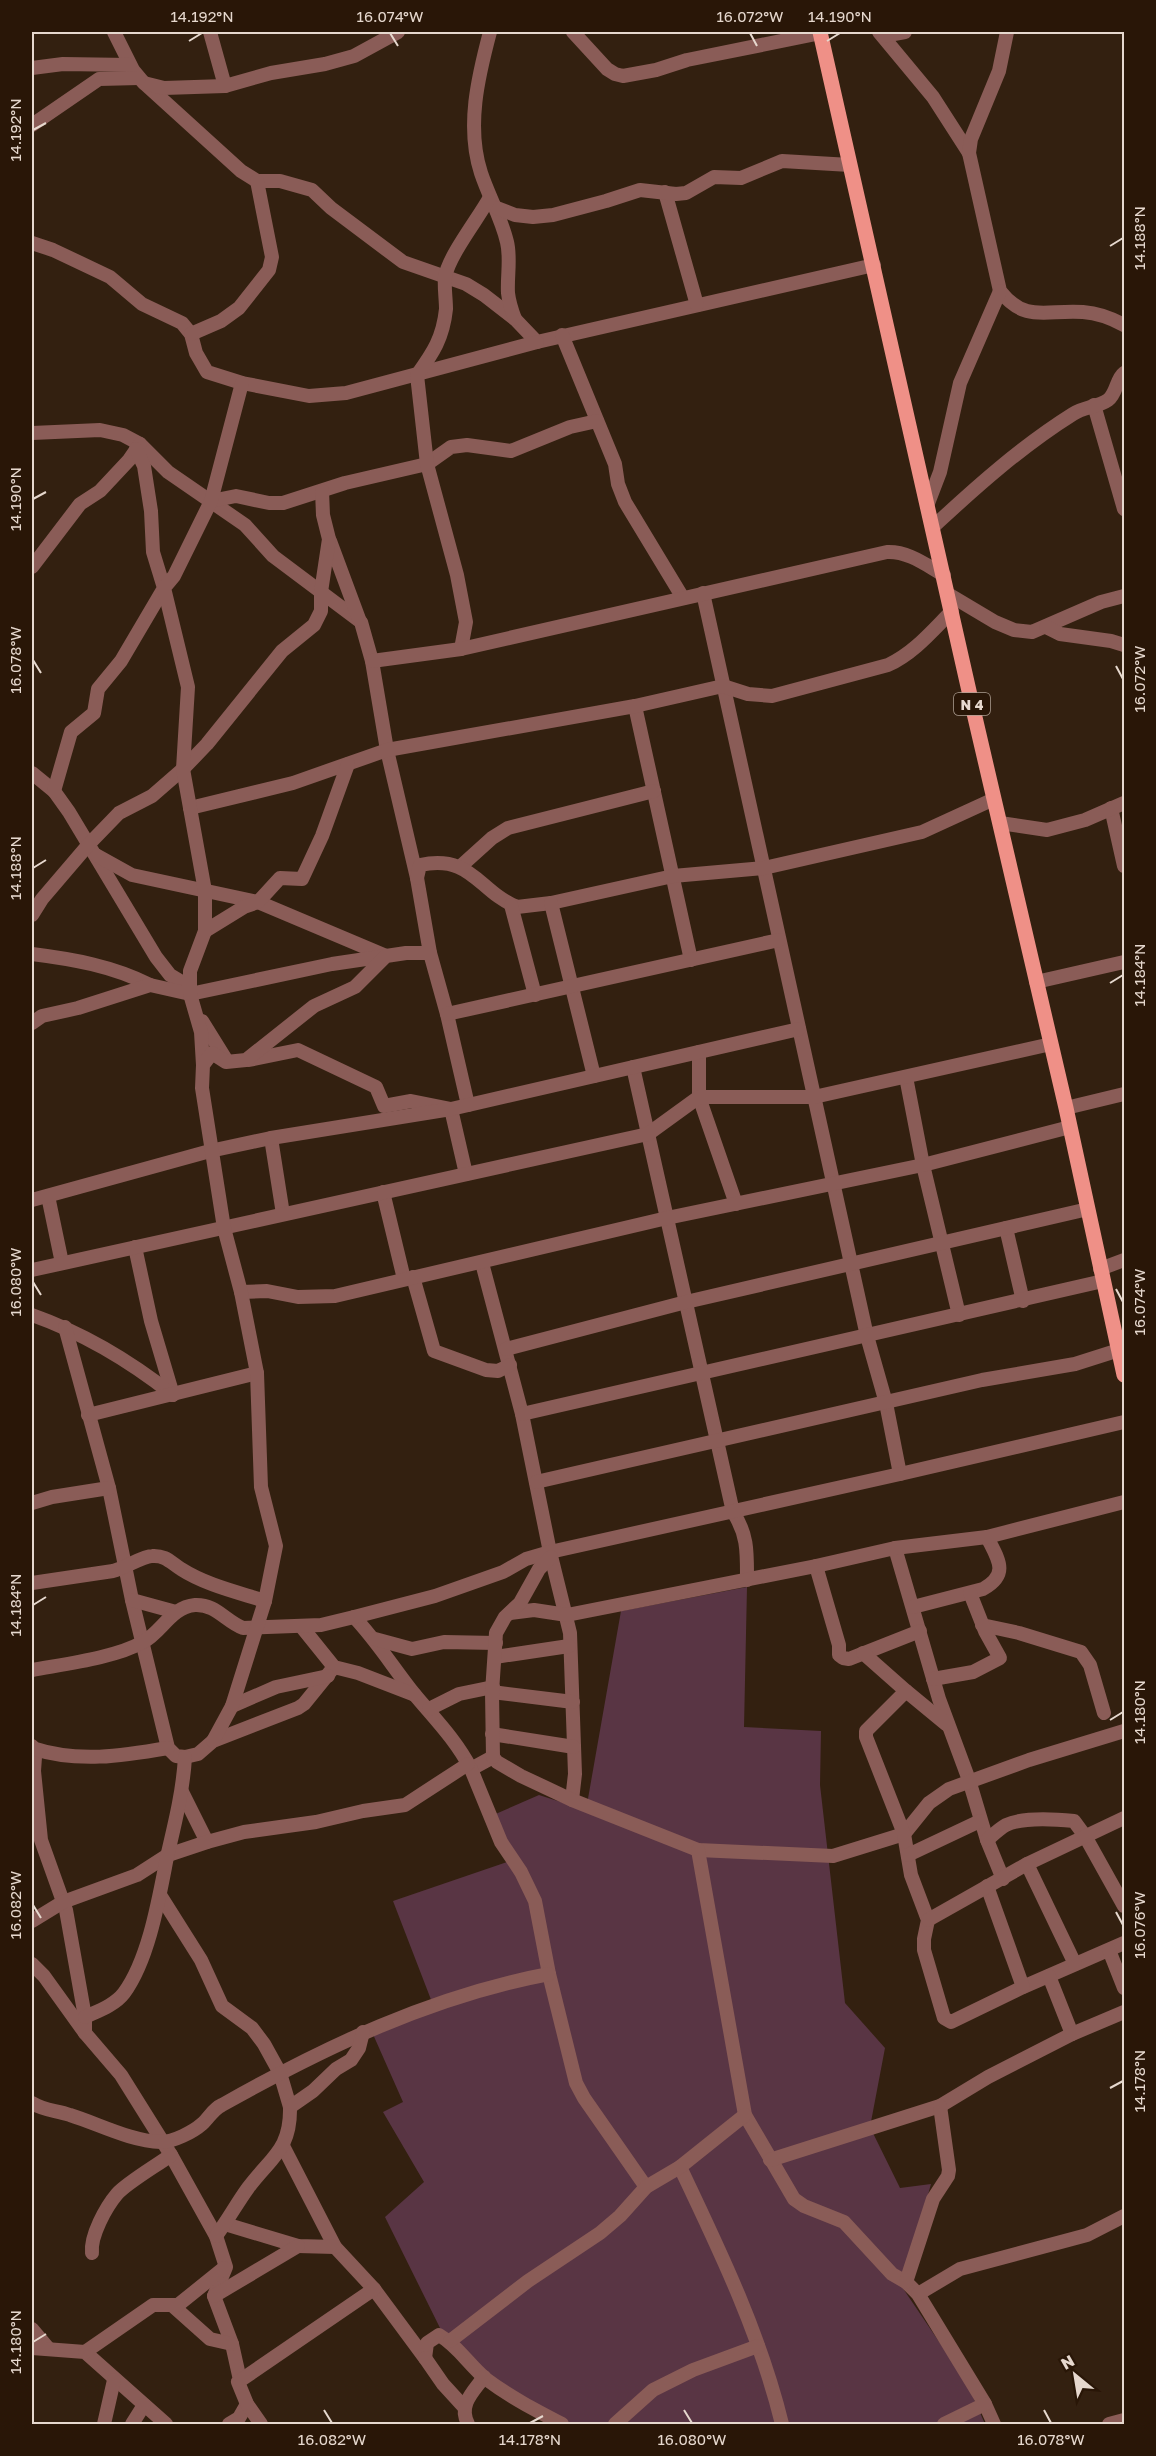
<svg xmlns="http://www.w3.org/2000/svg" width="1156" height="2456" viewBox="0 0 1156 2456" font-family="'Golos Text',sans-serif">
	<rect width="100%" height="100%" fill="#332010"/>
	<!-- green -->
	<path fill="#593544" d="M747,1587L744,1727L821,1731L820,1785L845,2003L885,2048L870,2127L900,2188L931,2184L902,2287L967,2383L985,2424H563L482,2373L444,2336L385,2217L424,2182L383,2112L403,2102L372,2032L435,2010L393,1901L510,1861L491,1816L539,1795L586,1810L621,1611Z"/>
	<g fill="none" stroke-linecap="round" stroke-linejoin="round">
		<!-- minor -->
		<g stroke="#8a5c57" stroke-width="14">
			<path d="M114,32L133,70L143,82L241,171L257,181H280L312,190L331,208L403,262L466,284L484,295L515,319L537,342L874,265"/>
			<path d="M210,32L225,86"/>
			<path d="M490,32C478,77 466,127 481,173C489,197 501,217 507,242C511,258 507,276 508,293C509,302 512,311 515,319"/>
			<path d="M573,32L607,69L615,74L623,76L656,70L687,60L821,33"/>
			<path d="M879,32L933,97L969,153"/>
			<path d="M1007,32L999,71L971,139L969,153L1000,291C1026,324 1047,309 1083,312C1097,313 1113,319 1124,325"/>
			<path d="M883,36L905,32"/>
			<path d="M32,68L63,64L130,65"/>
			<path d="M144,83L164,88L225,86L271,73L325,64L354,56L398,32"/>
			<path d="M32,125L99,79L139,78"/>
			<path d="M665,192L697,305"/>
			<path d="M497,208L515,215L533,217L553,215L606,201L640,190L676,194L686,193L714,177L741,178L782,161L850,165"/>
			<path d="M32,243L53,250L110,277L142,304L182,323L191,334L196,353L207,372L242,383L309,396L346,393L537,342"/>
			<path d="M191,334L221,321L239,308L269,270L272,257L257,181"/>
			<path d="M562,335L615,464L618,484L625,502L683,598"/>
			<path d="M1094,405L1124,509"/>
			<path d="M32,433L100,430L123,435L140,444L168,472L245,525L273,556L361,622L372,661L387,750L417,878L430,953L447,1014L468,1105"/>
			<path d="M211,501L236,496L269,503H283L345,483L427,464L451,447L467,445L511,451L570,427L597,421"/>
			<path d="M927,506L940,472L960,383L1000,291"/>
			<path d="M933,527C977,486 1022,446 1073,414C1084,407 1098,407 1108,400C1117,393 1116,379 1124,373"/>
			<path d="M330,541L359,619"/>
			<path d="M32,567L80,504L100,491L129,460L140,444"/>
			<path d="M703,593L867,1336L886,1403L900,1474"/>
			<path d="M948,594L995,622L1014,630L1032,632L1101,602L1124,596"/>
			<path d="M1046,627L1060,634L1111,641L1124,645"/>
			<path d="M461,649L466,622L457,575L427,464L417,375C433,353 443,338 446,309C446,299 444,287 445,277C449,255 478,219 490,197"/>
			<path d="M372,661L461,649L887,552C908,551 926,565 944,575"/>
			<path d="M635,706L691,960"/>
			<path d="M32,773L54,791L69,812L156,957L170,975L190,987"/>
			<path d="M54,791L71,732L94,713L98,689L121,661L164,588L153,552L151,511L144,466L136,449"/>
			<path d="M190,808L293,783L387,750L635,706L723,686L748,694L772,696L888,665C914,653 932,631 952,611"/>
			<path d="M1111,808L1124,866"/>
			<path d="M1000,823L1047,830L1085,820L1124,803"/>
			<path d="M96,855L132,875L258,902L386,956"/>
			<path d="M461,866L492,838L508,828L654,791"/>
			<path d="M417,878L420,865C472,854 478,891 517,907L551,903L673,876L764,868L922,832L994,799"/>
			<path d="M551,903L594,1076"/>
			<path d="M511,905L535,995"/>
			<path d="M32,915L42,899L89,844L119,813L152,796L183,769L207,744L282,651L314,625L321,611V592L329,539L323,515L322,491"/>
			<path d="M205,931L244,907L258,902L280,878L302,879L322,836L348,764"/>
			<path d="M32,954C72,959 113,966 150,985"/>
			<path d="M1036,982L1124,962"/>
			<path d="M447,1014L779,940"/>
			<path d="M202,1021L225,1058"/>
			<path d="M32,1023L42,1016L78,1008L150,985L190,994L332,964L386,956"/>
			<path d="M699,1052V1097L736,1204"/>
			<path d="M249,1060L298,1050L376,1087L384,1106L411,1101L451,1109L466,1174"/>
			<path d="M203,1065L201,1032L190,994V971L205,931V891L183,769L188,687L164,588L174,576L211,501L242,383"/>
			<path d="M633,1067L733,1512C748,1535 747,1552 747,1580"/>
			<path d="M906,1077L923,1165L959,1315"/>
			<path d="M1066,1108L1124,1094"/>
			<path d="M271,1138L283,1214"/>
			<path d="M383,1192L404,1279"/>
			<path d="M48,1196L62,1263"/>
			<path d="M32,1200L210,1151L271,1138L451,1109L799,1029"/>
			<path d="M1006,1228L1023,1301"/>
			<path d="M135,1247L151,1321L173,1395"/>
			<path d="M482,1263L522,1414L550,1552L570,1633L575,1774L572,1800"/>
			<path d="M1100,1269L1124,1260"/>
			<path d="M32,1270L648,1134L699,1097H814L1051,1044"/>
			<path d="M413,1277L434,1351L486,1370L498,1371L510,1365"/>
			<path d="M241,1292L267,1291L298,1297L335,1296L667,1218L923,1165L1070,1127"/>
			<path d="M32,1315C83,1333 130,1361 173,1395"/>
			<path d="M65,1327L109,1488L132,1600L168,1748L176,1756L185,1757L198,1754L213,1741L298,1708L304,1704L334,1667"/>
			<path d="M506,1349L686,1302L1088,1209"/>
			<path d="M522,1414L1103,1281"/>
			<path d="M88,1415L257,1373"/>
			<path d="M536,1482L982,1380L1075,1364L1119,1350"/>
			<path d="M32,1503L52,1497L109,1488"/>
			<path d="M895,1548L939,1699L969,1780L987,1840L1003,1879"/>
			<path d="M816,1566L839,1645V1655L843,1658L849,1659L920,1631"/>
			<path d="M32,1583L113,1571C125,1568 143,1556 152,1556C166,1555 171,1563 181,1569C206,1585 237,1592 265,1601"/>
			<path d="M132,1600L176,1612"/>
			<path d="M913,1607L983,1589C1010,1574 998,1559 987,1537"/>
			<path d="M510,1613L534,1610L567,1615L816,1566L895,1548L987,1537L1124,1502"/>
			<path d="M354,1617C377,1641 394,1669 415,1695C435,1719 456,1740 471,1769L493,1757L497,1762L521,1776L572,1800L698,1850L833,1856L904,1834L929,1803L949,1789L1029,1760L1124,1731"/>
			<path d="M982,1625L1019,1633L1081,1652L1090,1665L1104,1713"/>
			<path d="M301,1626L334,1667L358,1673L415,1695"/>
			<path d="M375,1639L412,1649L444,1642L496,1643"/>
			<path d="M863,1653L906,1691L866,1731V1737L904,1834L911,1875L928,1920L924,1939V1950L944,2018L951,2022L1023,1987L1124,1943"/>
			<path d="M495,1657L569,1646"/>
			<path d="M32,1670C64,1664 115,1658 143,1642C162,1632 171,1607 195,1605C216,1604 225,1621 243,1628L321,1625L354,1617L435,1596L503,1572L526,1559L550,1552L900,1474L1124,1422"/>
			<path d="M933,1679L973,1672L1000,1658L985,1631L970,1593"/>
			<path d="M906,1691L946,1724"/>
			<path d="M492,1692L573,1702"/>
			<path d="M232,1706L276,1687L328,1676"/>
			<path d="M429,1709L459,1694L493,1687"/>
			<path d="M492,1734L574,1747"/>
			<path d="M213,1741L232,1706L265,1601L276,1546L261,1487L257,1373L241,1292L224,1228L202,1088L203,1065L212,1053L226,1062L246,1060L314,1006L355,987L386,956L406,953H430"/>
			<path d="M32,1746L35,1757L34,1771L41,1840L66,1910L85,2017V2033"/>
			<path d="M32,1748C77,1763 122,1756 168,1748"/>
			<path d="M493,1757L492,1692L496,1633L505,1617L520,1603L539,1569L551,1557"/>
			<path d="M471,1769L501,1842L521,1872L535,1901L549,1974L576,2083L584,2098L646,2187"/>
			<path d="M182,1792L207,1842"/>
			<path d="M987,1840C993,1835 999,1829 1006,1825C1023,1817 1055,1819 1074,1821L1085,1836L1124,1906"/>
			<path d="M698,1850L745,2115L794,2199L804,2206L844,2222L892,2274L906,2282L918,2294L985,2404L994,2424"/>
			<path d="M908,1855L980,1821"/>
			<path d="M1027,1864L1075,1964"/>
			<path d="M987,1886L1023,1987"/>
			<path d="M160,1895L201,1960L222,2006L252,2028L264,2044L280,2073L290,2107"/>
			<path d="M928,1920L1027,1864L1124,1818"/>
			<path d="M32,1921L63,1902L137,1875L168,1855L207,1842L244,1832L316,1822L363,1811L405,1805L468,1764"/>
			<path d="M1109,1950L1124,1988"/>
			<path d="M32,1964L44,1976L85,2033L121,2075L171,2155L216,2236L226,2267L214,2296L232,2344L240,2380"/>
			<path d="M1049,1976L1072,2034"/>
			<path d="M85,2017C98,2011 115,2005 124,1993C149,1959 159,1898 167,1857C175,1823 183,1791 185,1757"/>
			<path d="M32,2103C45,2111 56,2110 70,2115C99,2124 130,2141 161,2142C173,2142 193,2132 202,2124C209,2118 213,2109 222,2105C325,2047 432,1996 549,1974"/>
			<path d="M283,2146L335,2247L374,2289L425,2358L427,2343L439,2335C458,2346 469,2365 486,2379C510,2397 535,2410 562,2424"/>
			<path d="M770,2160L940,2106L988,2077L1072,2034L1124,2012"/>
			<path d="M680,2167C720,2251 760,2334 782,2424"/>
			<path d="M225,2224L298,2246L335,2247"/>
			<path d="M216,2236C228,2220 237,2203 248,2188C271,2157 291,2150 290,2107L313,2091L336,2069L351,2060L359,2048L363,2032"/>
			<path d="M92,2253C90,2236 106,2207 117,2194C128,2182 156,2166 171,2155"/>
			<path d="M906,2282L933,2199L948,2176L949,2170L940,2106"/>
			<path d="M918,2294L960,2269L1087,2235L1124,2216"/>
			<path d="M214,2296L298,2246"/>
			<path d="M173,2306L210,2339L232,2344"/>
			<path d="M32,2329L48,2348"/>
			<path d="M450,2341L528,2281L600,2233L620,2216L646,2187L680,2167L745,2115"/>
			<path d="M32,2348L85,2352L166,2424"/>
			<path d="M85,2352L153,2305H178L224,2268"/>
			<path d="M425,2358L443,2384L464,2407"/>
			<path d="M104,2424L114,2380"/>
			<path d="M132,2424L144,2405"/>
			<path d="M229,2424L239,2418L247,2404"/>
			<path d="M261,2424L247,2404L238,2382L374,2289"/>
			<path d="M468,2424C458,2405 473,2392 484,2377"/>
			<path d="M615,2424L653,2390L693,2370L758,2346"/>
			<path d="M944,2424L985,2404"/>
			<path d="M1109,2424L1124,2420"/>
		</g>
		<!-- major -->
		<path stroke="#ef9087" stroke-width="15" d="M820,32L974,713L1066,1108L1124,1375"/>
	</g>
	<!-- ticks -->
	<path fill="none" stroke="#e6d8ce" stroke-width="2" d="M390,33L398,46M750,33L757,46M189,41L202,33M827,41L840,33M33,130L46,123M1110,246L1123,238M33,499L46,492M33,660L41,673M1116,666L1123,679M33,868L46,860M1110,983L1123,975M33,1282L41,1295M1116,1289L1123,1302M33,1605L46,1597M1110,1720L1123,1712M33,1905L41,1918M1116,1912L1123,1925M1110,2088L1123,2081M33,2342L46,2334M324,2410L332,2423M684,2410L692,2423M1044,2410L1051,2423M530,2423L543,2416"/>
	<g text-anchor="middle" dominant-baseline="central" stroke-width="5" stroke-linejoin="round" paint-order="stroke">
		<!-- shield labels -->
		<rect fill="#291607" stroke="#ad9e92" stroke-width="1.5" x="954" y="693" width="36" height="22" rx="4.5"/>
		<g font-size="14" font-weight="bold" fill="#e6d8ce">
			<text x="972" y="704">N 4</text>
		</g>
	</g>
	<!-- border -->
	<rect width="1156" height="2456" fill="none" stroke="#291607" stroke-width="66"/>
	<!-- north arrow -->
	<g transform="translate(1075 2375) rotate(330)" stroke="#291607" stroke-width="4.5" paint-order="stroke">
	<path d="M0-4.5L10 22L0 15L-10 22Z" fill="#e6d8ce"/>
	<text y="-9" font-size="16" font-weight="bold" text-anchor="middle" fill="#e6d8ce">N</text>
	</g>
	<rect x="33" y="33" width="1090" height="2390" fill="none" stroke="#e6d8ce" stroke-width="2"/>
	<g font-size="15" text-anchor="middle" fill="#e6d8ce">
		<text x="202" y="22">14.192°N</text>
		<text x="390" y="22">16.074°W</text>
		<text x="750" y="22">16.072°W</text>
		<text x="840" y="22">14.190°N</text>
		<text transform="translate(16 130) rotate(-90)" y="5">14.192°N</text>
		<text transform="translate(1140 238) rotate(-90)" y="5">14.188°N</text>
		<text transform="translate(16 499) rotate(-90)" y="5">14.190°N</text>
		<text transform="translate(16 660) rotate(-90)" y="5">16.078°W</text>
		<text transform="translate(1140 679) rotate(-90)" y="5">16.072°W</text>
		<text transform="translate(16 868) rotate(-90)" y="5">14.188°N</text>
		<text transform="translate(1140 975) rotate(-90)" y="5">14.184°N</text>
		<text transform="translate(16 1282) rotate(-90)" y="5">16.080°W</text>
		<text transform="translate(1140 1302) rotate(-90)" y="5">16.074°W</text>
		<text transform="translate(16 1605) rotate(-90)" y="5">14.184°N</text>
		<text transform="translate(1140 1712) rotate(-90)" y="5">14.180°N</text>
		<text transform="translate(16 1905) rotate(-90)" y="5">16.082°W</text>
		<text transform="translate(1140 1925) rotate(-90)" y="5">16.076°W</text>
		<text transform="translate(1140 2081) rotate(-90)" y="5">14.178°N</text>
		<text transform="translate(16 2342) rotate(-90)" y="5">14.180°N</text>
		<text x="332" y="2445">16.082°W</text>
		<text x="530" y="2445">14.178°N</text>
		<text x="692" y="2445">16.080°W</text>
		<text x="1051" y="2445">16.078°W</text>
	</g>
</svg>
